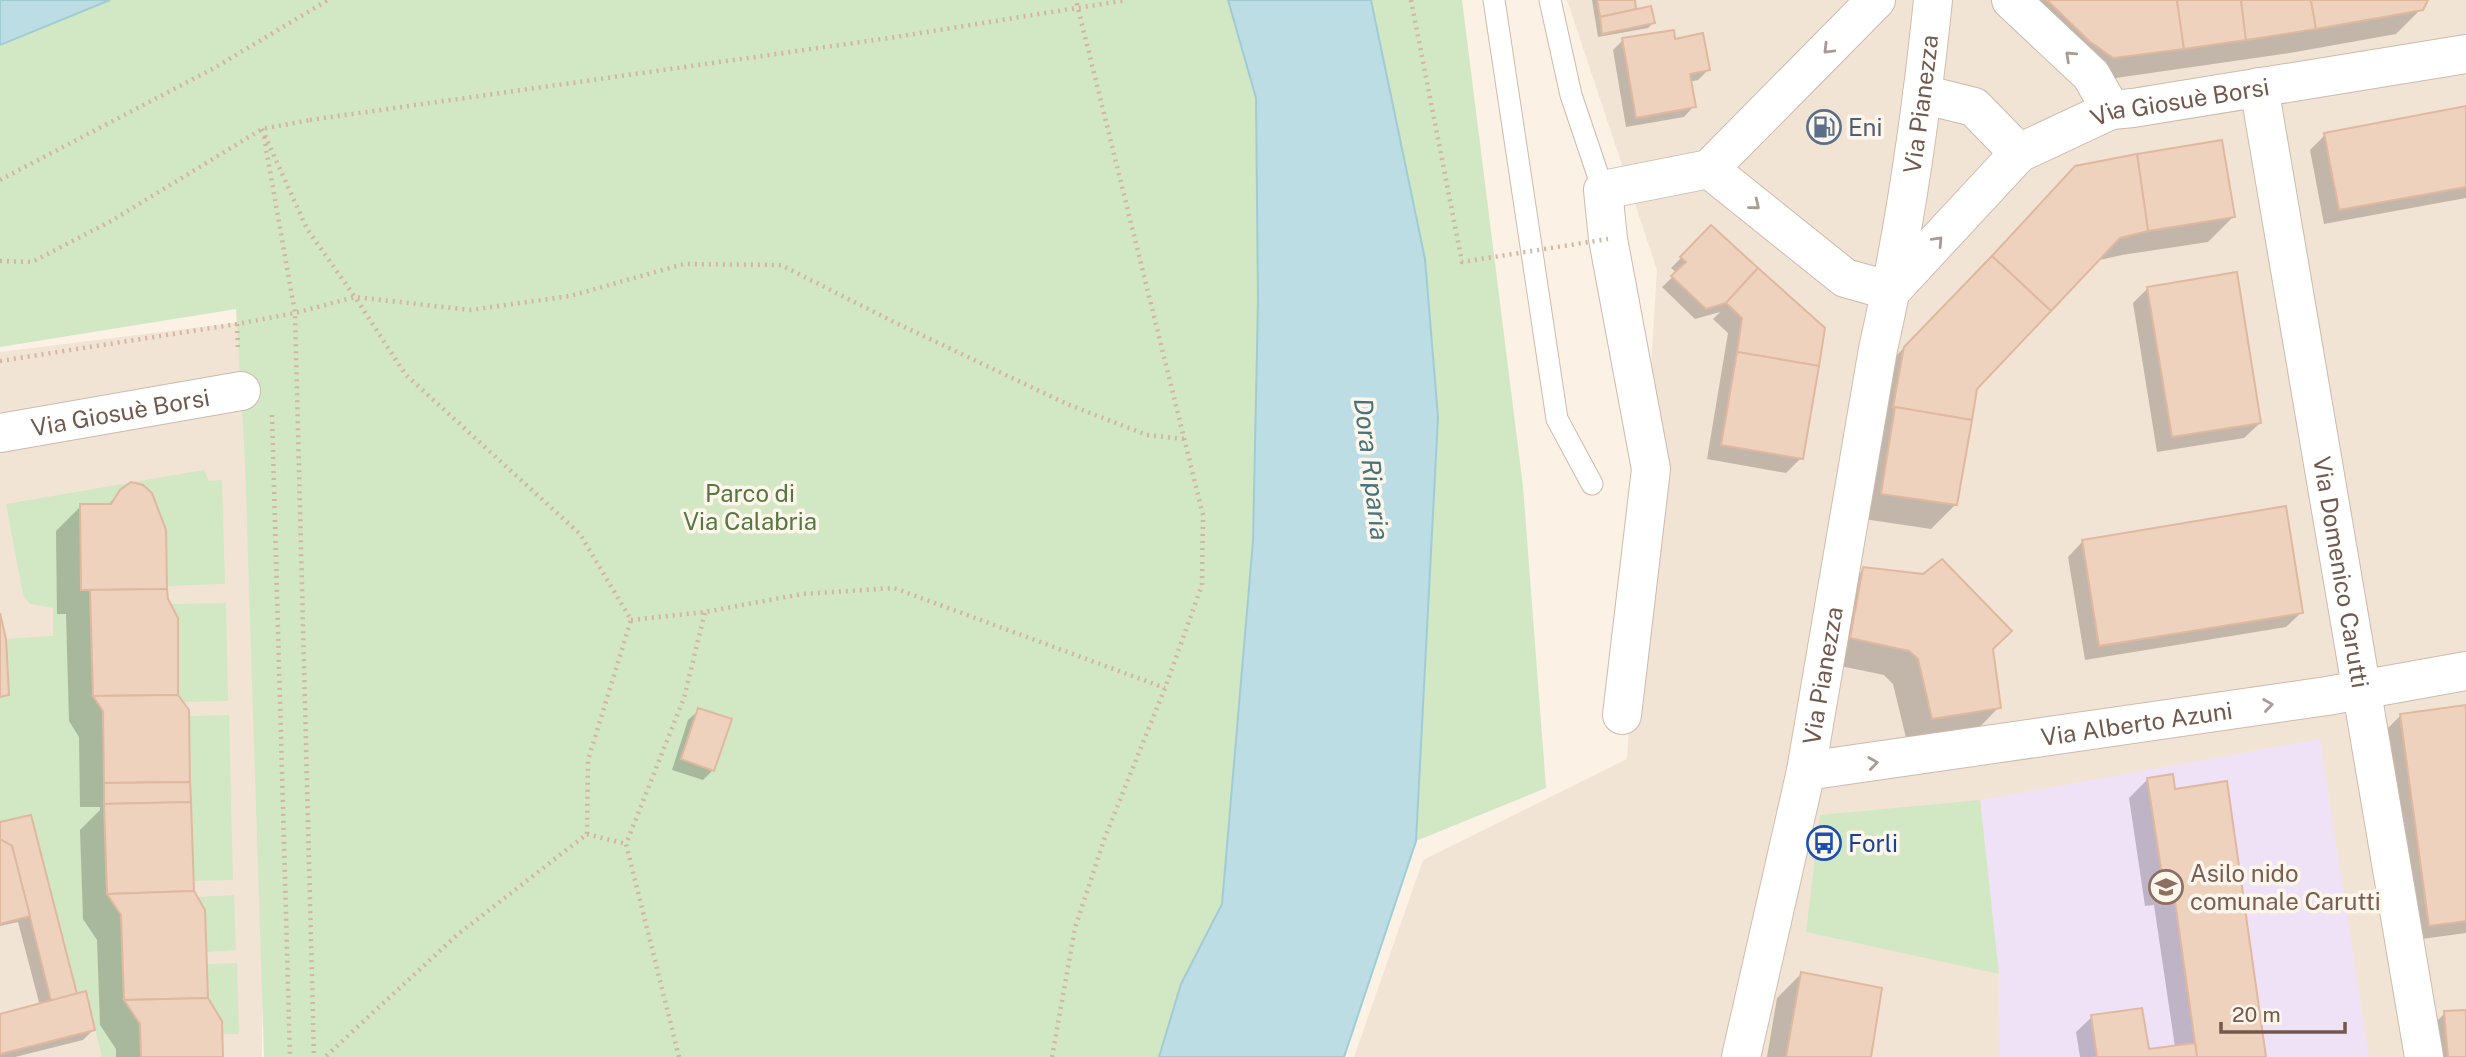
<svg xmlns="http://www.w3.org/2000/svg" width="2466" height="1057" viewBox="0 0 2466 1057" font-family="'Public Sans',sans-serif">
	<rect width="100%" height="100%" fill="#fbf2e5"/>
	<!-- residential -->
	<g fill="#f2e4d4">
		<path d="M1567,0H2466V1057H1354L1423,860L1627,759L1657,270Z"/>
		<path d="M266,319L262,1057H0V352Z"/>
	</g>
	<!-- education -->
	<path fill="#efe2f7" d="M2320,739L2369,1057H2000L1999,974L1980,800Z"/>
	<!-- green -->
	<g fill="#d2e7c4">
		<path d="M110,0H1228L1256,98L1258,301L1253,541L1222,904L1181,984L1159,1057H264L245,463L236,309L0,347V45Z"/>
		<path d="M1371,0H1462L1523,486L1546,788L1416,841L1438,417L1425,259Z"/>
		<path d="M204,470L209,481L222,480L225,584L167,586L166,530L152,493L143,485L131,482L120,490L111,504L80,505L81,590H90L103,711L121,915L124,1000L140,1024L141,1057H102L86,992L77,994L31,815L0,822V697L9,695L6,639L53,636V608L30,604L23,595L6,504Z"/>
		<path d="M226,603L228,701L183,702L178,695V619L170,604Z"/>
		<path d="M229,715L233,880L193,881L189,716Z"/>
		<path d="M1980,800L1999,974L1806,932L1820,815Z"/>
		<path d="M234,895L236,950L206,952L197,897Z"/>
		<path d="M237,963L239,1034H223L222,1021L208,998L207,964Z"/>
	</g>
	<!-- water -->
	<g fill="#bbdde3" stroke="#a1ccd4" stroke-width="2">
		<path d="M0,0H110L0,45Z"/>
		<path d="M1228,0H1371L1425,259L1438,417L1416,841L1344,1057H1159L1181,984L1222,904L1253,541L1258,301L1256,98Z"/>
	</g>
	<!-- shadow -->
	<g fill="#0003">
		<path d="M1592,0H1633L1635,11L1653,23L1648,28L1598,37Z"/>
		<path d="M1997,0H2426L2421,9L2396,34L2290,53L2088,82Z"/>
		<path d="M1623,40L1673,41L1708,70L1698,80L1689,82L1694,106L1684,117L1626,127L1613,50Z"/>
		<path d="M2466,108V198L2324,224L2310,150L2325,135Z"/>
		<path d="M2075,167L2233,217L2208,242L2122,255L2095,261L1975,388L1956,504L1931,529L1857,518L1880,373Z"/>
		<path d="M1711,228L1801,458L1786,473L1707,459L1728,333L1713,319L1720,312L1695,319L1662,287L1677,273L1671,268Z"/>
		<path d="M2148,288L2260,423L2244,438L2157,452L2133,303Z"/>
		<path d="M121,491L165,531L166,599L177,695L192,891L206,999L222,1057H116V1049L100,1025L97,940L83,919L80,830L100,810V807H80L79,737L69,721L66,614H57L56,531L81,506H107Z"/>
		<path d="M2083,541L2302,612L2286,627L2085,660L2068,557Z"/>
		<path d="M1864,569L1991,649L1999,707L1975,732L1907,742L1893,684L1884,675L1826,663L1839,594Z"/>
		<path d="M2466,707V933L2414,940L2386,730L2401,715Z"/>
		<path d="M699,710L713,770L703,780L672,770L688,720Z"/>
		<path d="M2148,779L2173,791L2264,1057H2080L2076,1032L2092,1017L2147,1051L2175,1047L2154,905L2145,906L2129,798Z"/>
		<path d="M0,824L76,997L93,1030L83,1040L15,1057H0V1016L40,1006L18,922L0,926Z"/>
		<path d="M1801,974L1869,1057H1767L1777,998Z"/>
		<path d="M2466,1011V1057H2428L2426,1032L2445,1013Z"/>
	</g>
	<!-- building -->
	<g fill="#eed2be" stroke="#e0b8a0" stroke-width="2">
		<path d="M1597,0H1635L1636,9L1600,17Z"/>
		<path d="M2047,0H2177L2184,49L2113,58L2089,41Z"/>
		<path d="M2177,0H2241L2246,40L2184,49Z"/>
		<path d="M2241,0H2311L2316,29L2246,40Z"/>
		<path d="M2311,0H2428L2423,10L2316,29Z"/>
		<path d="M1651,6L1655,23L1602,34L1600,17Z"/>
		<path d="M1674,30L1675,39L1703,33L1710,70L1690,74L1696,107L1636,118L1622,38Z"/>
		<path d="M2466,106V187L2339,210L2324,133Z"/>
		<path d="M2222,140L2235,217L2148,231L2137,154Z"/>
		<path d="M2137,154L2148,231L2120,238L2051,311L1992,256L2075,166Z"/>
		<path d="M1711,225L1758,268L1726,303L1706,309L1671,276L1686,262L1680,257Z"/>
		<path d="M1992,256L2051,311L1977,389L1972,420L1893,407L1904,347Z"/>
		<path d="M1758,268L1825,328L1819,366L1737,352L1742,318L1726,303Z"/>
		<path d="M2237,272L2261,423L2172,437L2147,287Z"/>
		<path d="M1737,352L1819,366L1803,459L1721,445Z"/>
		<path d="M1895,407L1972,420L1957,505L1881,494Z"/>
		<path d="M131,482L143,485L152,493L166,530L167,589L81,590L80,504H111L120,490Z"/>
		<path d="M2286,506L2303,613L2099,646L2082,540Z"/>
		<path d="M1942,559L2012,631L1993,649L2001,708L1932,719L1918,659L1909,651L1850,638L1863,567L1923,574Z"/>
		<path d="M167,589L168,599L178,618V695L93,696L90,590Z"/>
		<path d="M0,613L6,639L9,695L0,697Z"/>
		<path d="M178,695L189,710L190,782L104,783L103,711L93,696Z"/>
		<path d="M2466,705V921L2429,926L2400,714Z"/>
		<path d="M698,708L732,719L714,771L681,759Z"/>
		<path d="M2173,774L2175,789L2227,781L2266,1057H2197L2173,887L2164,888L2147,778Z"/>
		<path d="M190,782L191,802L104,804V783Z"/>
		<path d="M191,802L194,891L107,894L104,804Z"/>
		<path d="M31,815L77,994L51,1001L12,846L0,839V822Z"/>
		<path d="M0,839L12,846L30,916L0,924Z"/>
		<path d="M194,891L205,910L208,998L124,1000L121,915L107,894Z"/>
		<path d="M1801,972L1882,988L1871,1057H1786Z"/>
		<path d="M86,991L95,1030L0,1054V1014Z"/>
		<path d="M208,998L222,1021L223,1057H141L140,1024L124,1000Z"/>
		<path d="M2142,1008L2149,1049L2195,1043L2197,1057H2094H2097L2091,1015Z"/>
		<path d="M2466,1010V1057H2448L2444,1011Z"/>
	</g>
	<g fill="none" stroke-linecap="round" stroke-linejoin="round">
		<!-- lane casing -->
		<g stroke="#ccbaac" stroke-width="23">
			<g id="lane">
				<path d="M1494,0L1557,419L1592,484"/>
				<path d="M1550,0L1571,95L1603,190"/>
			</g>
		</g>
		<!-- street casing -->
		<g stroke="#ccbaac" stroke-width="40">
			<g id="street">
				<path d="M1876,0L1709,169L1845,278L1891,291L2019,153"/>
				<path d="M2011,0L2091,75L2111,110"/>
				<path id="s1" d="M2259,87L2424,1057"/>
				<path id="s2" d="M1922,94L1974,107L2019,153L2111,110L2133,108L2466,54"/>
				<path id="s3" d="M0,433L241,391"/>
				<path d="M1622,715L1651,469L1608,239L1603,190L1709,169"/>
				<path id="s4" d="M1806,771L2327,696L2466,671"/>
			</g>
		</g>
		<!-- secondary casing -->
		<g stroke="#d0bcac" stroke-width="40">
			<g id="secondary">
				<path id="s5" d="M1741,1057L1806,771L1878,349C1904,235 1921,117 1933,0"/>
			</g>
		</g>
		<!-- path -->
		<g stroke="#d3b5a1" stroke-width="4.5" stroke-dasharray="2 5" stroke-linecap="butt">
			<path d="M262,129L307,229L355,297L405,374L580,534L631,620L588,760L587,834L457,935L325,1057"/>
			<path d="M264,137L295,313L314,1057"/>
			<path d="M0,180L216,67L328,0"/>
			<path d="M0,261L32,262L111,221L262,129L310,120"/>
			<path d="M237,324L238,351"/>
			<path d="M0,361L237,324L295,313L355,297L470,310L570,296L684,264L781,265L894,322L1067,404L1147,435L1185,439"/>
			<path d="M272,415L290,1057"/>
			<path d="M631,620L705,612L802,594L894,588L1165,688"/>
			<path d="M587,834L626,844"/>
			<path d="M679,1057L626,844L684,698L705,612"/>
			<path d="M1052,1057L1075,928L1105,837L1165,688L1202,585L1203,515L1076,0"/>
		</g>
		<!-- lane -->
		<use href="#lane" stroke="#fff" stroke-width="21"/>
		<!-- street -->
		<use href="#street" stroke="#fff" stroke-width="38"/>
		<!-- secondary -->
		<use href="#secondary" stroke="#fff" stroke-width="38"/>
		<!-- path-bridge -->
		<g stroke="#d3b5a1" stroke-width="4.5" stroke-dasharray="2 5" stroke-linecap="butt">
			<path d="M1411,0L1462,262L1608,239"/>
			<path d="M310,120L889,38L1127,0"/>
		</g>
	</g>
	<!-- one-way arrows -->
	<defs><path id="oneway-chevron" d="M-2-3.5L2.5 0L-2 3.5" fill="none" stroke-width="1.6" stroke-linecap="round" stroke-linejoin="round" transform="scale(1.75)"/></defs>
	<g stroke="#aa9b94">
		<use href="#oneway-chevron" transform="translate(1828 49) rotate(135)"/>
		<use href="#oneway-chevron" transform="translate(2070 56) rotate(-137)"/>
		<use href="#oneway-chevron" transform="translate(1755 205) rotate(39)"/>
		<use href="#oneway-chevron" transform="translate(1938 241) rotate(-47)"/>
		<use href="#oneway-chevron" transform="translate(2268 705) rotate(-8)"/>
		<use href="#oneway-chevron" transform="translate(1873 763) rotate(-8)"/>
	</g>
	<!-- icons -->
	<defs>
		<g id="fuel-ring" transform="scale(1.75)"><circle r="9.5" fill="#fef6eb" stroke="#5c6f8a" stroke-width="1.5"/><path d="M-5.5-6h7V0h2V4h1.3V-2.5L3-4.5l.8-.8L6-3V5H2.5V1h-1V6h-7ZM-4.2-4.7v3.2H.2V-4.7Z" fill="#5c6f8a"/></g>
		<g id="bus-ring" transform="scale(1.75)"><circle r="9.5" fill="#fef6eb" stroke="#1a4fb4" stroke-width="1.5"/><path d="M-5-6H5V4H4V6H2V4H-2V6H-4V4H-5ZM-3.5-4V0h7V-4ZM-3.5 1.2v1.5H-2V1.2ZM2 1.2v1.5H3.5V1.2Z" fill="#1a4fb4"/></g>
		<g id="school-ring" transform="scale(1.75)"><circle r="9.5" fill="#fef6eb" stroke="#8d6e63" stroke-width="1.5"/><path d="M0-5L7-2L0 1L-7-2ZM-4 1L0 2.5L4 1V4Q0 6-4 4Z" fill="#8d6e63"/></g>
	</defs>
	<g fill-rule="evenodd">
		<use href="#fuel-ring" x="1824" y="127"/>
		<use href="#bus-ring" x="1824" y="843"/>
		<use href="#school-ring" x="2166" y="887"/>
	</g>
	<g text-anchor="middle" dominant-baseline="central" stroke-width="7" stroke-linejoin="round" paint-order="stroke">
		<!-- street labels -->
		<g font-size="24" fill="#72594c" stroke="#fef6eb">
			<text stroke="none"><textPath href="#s2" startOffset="289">Via Giosuè Borsi</textPath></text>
			<text stroke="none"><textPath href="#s5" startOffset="970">Via Pianezza</textPath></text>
			<text stroke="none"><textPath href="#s3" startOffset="122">Via Giosuè Borsi</textPath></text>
			<text stroke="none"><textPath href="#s1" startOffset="492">Via Domenico Carutti</textPath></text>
			<text stroke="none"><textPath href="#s5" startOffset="390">Via Pianezza</textPath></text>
			<text stroke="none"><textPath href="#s4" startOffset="334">Via Alberto Azuni</textPath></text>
		</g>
		<!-- service labels -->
		<g font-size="24" fill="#4e5e75" stroke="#fef6eb" text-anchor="start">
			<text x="1848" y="127">Eni</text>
		</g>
		<!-- park labels -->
		<g font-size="24" fill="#547744" stroke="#fef6eb">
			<text x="750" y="493">Parco di<tspan x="750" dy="28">Via Calabria</tspan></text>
		</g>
		<!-- transit labels -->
		<g font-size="24" fill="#164399" stroke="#fef6eb" text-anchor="start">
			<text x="1848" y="843">Forli</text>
		</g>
		<!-- education labels -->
		<g font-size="24" fill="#785e54" stroke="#fef6eb" text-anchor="start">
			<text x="2190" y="873">Asilo nido<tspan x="2190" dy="28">comunale Carutti</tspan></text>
		</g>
		<!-- water labels -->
		<g font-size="26" font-style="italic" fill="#43737d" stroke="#fef6eb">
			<text transform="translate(1372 469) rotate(83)">Dora Riparia</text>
		</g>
	</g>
	<!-- scale -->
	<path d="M2221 1022v10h124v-10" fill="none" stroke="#72594c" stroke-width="3.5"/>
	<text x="2232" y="1022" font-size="21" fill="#72594c" stroke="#fef6eb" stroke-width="5" paint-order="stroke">20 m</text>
</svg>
